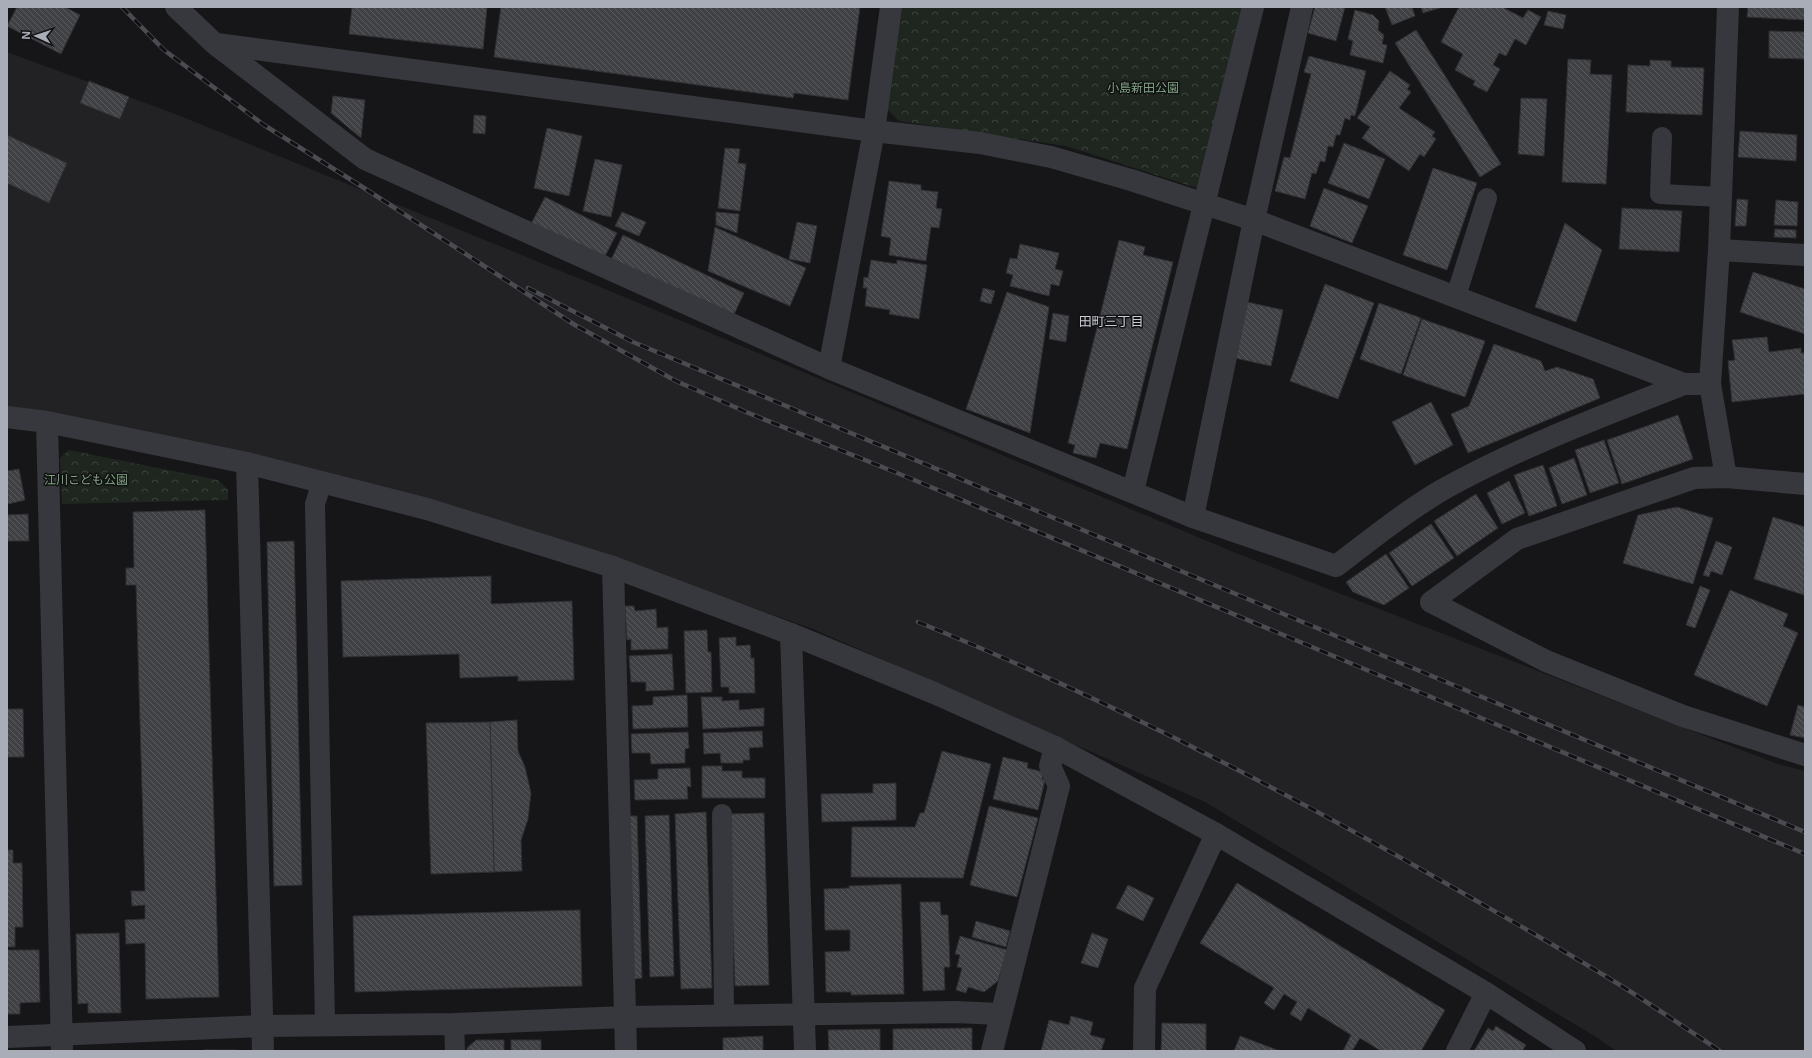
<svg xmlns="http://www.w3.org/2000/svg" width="1812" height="1058" viewBox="0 0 1812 1058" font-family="Inter,'Noto Sans JP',sans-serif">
	<defs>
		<pattern id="park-crowns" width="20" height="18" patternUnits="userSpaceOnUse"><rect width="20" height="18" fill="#1e261f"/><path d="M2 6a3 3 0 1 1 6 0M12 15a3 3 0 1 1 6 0" fill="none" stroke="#3c433d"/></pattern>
		<pattern id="building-back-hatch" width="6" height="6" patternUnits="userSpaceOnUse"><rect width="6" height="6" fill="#404145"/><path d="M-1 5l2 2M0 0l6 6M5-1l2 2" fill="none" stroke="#595a5e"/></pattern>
	</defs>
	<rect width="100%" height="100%" fill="#161618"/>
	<!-- built -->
	<path fill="#222225" d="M7,52L178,115L605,289L1236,553L1671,723L1778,764L1805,771V1051H1616L1596,1037L1205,802L813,629L613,558L121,426L7,406Z"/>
	<!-- park -->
	<g fill="url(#park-crowns)">
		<path d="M901,7H1244L1200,189L1066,146L899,121L885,107Z"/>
		<path d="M69,450L218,480L228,490V500L62,504L60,458Z"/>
	</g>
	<!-- building -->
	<g fill="url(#building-back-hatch)" stroke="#303034">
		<path d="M17,7H65L80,15L61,54L7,26Z"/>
		<path d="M352,7H487L483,49L349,34Z"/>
		<path d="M501,7H860L848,100L794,93L793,98L494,57Z"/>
		<path d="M1315,7H1345L1336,41L1308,33Z"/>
		<path d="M1385,7H1412L1415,16L1392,25Z"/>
		<path d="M1421,7H1443L1423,13Z"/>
		<path d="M1459,7H1502L1523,18L1528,10L1541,17L1526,45L1515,39L1506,56L1499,53L1493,65L1500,69L1487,92L1473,85L1475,81L1455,70L1463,54L1441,42Z"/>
		<path d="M1748,7H1805V20L1747,17Z"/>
		<path d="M1355,10L1373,15L1379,21L1378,30L1384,35L1382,44L1387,45L1383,63L1350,55L1353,41L1348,39Z"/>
		<path d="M1548,11L1566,15L1563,29L1544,25Z"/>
		<path d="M1416,30L1501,164L1480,177L1395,43Z"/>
		<path d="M1769,31L1805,32V59L1769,58Z"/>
		<path d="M1309,56L1366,71L1355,116L1351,115L1350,120L1345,118L1340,135H1336L1333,147L1328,146L1325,162L1320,161L1316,174L1312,173L1305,199L1275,191L1284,157L1290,158L1311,74L1304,72Z"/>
		<path d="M1568,59L1591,60L1590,74L1612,75L1606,184L1562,182Z"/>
		<path d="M1650,60L1671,61V67L1704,68L1702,115L1626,112L1628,65L1650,66Z"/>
		<path d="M1390,71L1410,85L1407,89L1411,92L1399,108L1435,132L1432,136L1436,139L1424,157L1420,154L1409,171L1362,138L1370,127L1357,118Z"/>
		<path d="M89,81L129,97L120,119L80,103Z"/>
		<path d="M333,96L365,100L361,138L331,113Z"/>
		<path d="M1521,98L1547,99L1544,156L1518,154Z"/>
		<path d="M474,115L486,116L485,134L473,133Z"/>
		<path d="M547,128L582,136L569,196L534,188Z"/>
		<path d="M1740,131L1797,135L1796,161L1738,157Z"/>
		<path d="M7,135L67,163L49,203L7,183Z"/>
		<path d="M1344,143L1385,159L1369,199L1328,183Z"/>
		<path d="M725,148L740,149L738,163L746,164L740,211L718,208Z"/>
		<path d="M595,159L622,165L611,217L583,211Z"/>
		<path d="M1433,168L1477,183L1447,270L1403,255Z"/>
		<path d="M889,181L921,185V190L938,192L936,208L942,209L939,228L931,227L926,261L889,255L891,238L881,236Z"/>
		<path d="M1324,188L1368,206L1352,243L1310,226Z"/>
		<path d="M545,197L617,233L603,260L531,224Z"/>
		<path d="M1737,199L1748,200L1746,226H1735Z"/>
		<path d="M1776,200L1798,202L1797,226L1774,225Z"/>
		<path d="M1622,208L1682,211L1679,252L1619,249Z"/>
		<path d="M622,212L646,222L639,236L615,226Z"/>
		<path d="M716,212L739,214L737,233L716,225Z"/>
		<path d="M797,222L817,226L810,263L789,259Z"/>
		<path d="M1565,223L1602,250L1576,322L1535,307Z"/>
		<path d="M715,227L806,268L790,306L708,271Z"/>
		<path d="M1775,229L1796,230V238L1774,237Z"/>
		<path d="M623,235L744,293L731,321L610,262Z"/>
		<path d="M1119,240L1145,247L1143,255L1173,262L1127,449L1100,443L1096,458L1073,453L1075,445L1068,443Z"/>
		<path d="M1020,244L1059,253L1055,269L1063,271L1059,286L1051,284L1049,296L1010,286L1013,275L1006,273L1010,258L1017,259Z"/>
		<path d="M871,260L897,264V260L927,265L919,319L889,314L890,310L865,306L867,288H863L864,277L868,278Z"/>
		<path d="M1753,272L1805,289V334L1740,312Z"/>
		<path d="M1325,284L1374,303L1338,399L1290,381Z"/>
		<path d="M983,288L995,291L991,304L980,301Z"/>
		<path d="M1007,292L1049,307L1030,433L966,409Z"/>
		<path d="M1247,302L1283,310L1271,366L1235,358Z"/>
		<path d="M1379,303L1421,318L1401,374L1360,359Z"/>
		<path d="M1053,313L1069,316L1066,342L1049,339Z"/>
		<path d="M1422,319L1485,341L1465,397L1403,375Z"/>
		<path d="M1767,337L1769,352L1801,348V353H1805V394L1732,402L1728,361L1735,360L1732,340Z"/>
		<path d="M1494,344L1541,361L1545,371L1557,367L1593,379L1600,398L1468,453L1451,414L1469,406Z"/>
		<path d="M1431,402L1453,445L1415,465L1392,422Z"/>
		<path d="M1678,415L1693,459L1622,484L1607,440Z"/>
		<path d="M1604,440L1619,483L1590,493L1575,450Z"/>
		<path d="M1574,458L1587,495L1562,504L1549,468Z"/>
		<path d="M1543,465L1557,506L1529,516L1514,475Z"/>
		<path d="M19,469L25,500L8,504L7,471Z"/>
		<path d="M1509,481L1525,513L1502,524L1487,493Z"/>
		<path d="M1476,494L1498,528L1457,556L1434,521Z"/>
		<path d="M1677,507L1713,518L1693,584L1623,563L1638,515Z"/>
		<path d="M205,510L219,997L146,999L145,943L126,944L125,920L145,919V905L132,906L131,891H145L136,585H126V568H134L133,512Z"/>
		<path d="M28,514L29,541H7V515Z"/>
		<path d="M1773,517L1805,527L1804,595L1754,579Z"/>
		<path d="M1431,524L1454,558L1412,586L1389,553Z"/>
		<path d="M294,541L302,885L274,886L267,542Z"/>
		<path d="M1716,541L1732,547L1722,575L1711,571L1709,577L1703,575Z"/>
		<path d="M1386,554L1409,588L1384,605L1353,592L1346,582Z"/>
		<path d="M491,576V604L572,601L574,680L518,681V676L460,678L459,654L343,657L341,581Z"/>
		<path d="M1700,586L1710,590L1695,628L1686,625Z"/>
		<path d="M1730,590L1788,614L1783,626L1798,633L1767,706L1694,675Z"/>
		<path d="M625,606H634L635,611L656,609L657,628L668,627V649L631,650V639L627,640Z"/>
		<path d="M707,630L708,652H711L712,692L686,693L684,631Z"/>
		<path d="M736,637V646L750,645L751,658H754L755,693H729V687H721L719,638Z"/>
		<path d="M672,654L674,690L646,691V682H631L629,656Z"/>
		<path d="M687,695L688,727L633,729L632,706L653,705V697Z"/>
		<path d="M701,697H722V701L739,700V710L764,708V726L703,729Z"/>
		<path d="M1798,705L1805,707V738L1790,735Z"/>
		<path d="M7,709H23L24,757H7Z"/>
		<path d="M517,720L518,751L525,767L531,793L528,819L521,840L522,871L494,872L490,722Z"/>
		<path d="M490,722L494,872L431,874L426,723Z"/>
		<path d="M762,731L763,747L749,748L750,760H743V763H721L720,753L704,754L703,733Z"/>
		<path d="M688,732L689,748L685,749V763L651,764L650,753H632L631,734Z"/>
		<path d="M942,751L991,764L963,878L851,877L852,827H915L920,813H924Z"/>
		<path d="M1003,757L1028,763L1027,768L1043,772L1042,779L1045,780L1038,810L993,799Z"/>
		<path d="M702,766H722V771H742V778H765V798H702Z"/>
		<path d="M690,768L691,787L687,786L688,799L635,800L634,780L658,779V769Z"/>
		<path d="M896,783V820L822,822L821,794L873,793V784Z"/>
		<path d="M989,806L1038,818L1017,897L970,885Z"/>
		<path d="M706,812L712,988L681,989L675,814Z"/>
		<path d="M764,813L769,985L735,986L729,814Z"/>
		<path d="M669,815L674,976L650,977L645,816Z"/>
		<path d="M629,816H637L642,978L634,979Z"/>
		<path d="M7,850H13V863H22L23,927H15V947H7Z"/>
		<path d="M1237,883L1445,1010L1421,1051H1381L1360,1038L1352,1051H1343L1351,1035L1308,1008L1301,1021L1290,1014L1297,1002L1284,994L1274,1010L1264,1003L1274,988L1200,943Z"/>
		<path d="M901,884L904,994L851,995V992H826L825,952L850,951V930H825L824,889L849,888V886Z"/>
		<path d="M1128,885L1154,898L1143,921L1116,908Z"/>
		<path d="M920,902H940L941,915H948L950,967H944L945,990L923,991Z"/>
		<path d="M580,910L582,986L355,992L353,916Z"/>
		<path d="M976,921L1010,931L1006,947L972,937Z"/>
		<path d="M119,933L121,1013H88V1003L78,1004L76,934Z"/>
		<path d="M1092,933L1108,939L1098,968L1081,963Z"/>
		<path d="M960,936L1007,950L998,981L984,992L968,987L966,993L956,990L962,968L957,967L960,955L955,954Z"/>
		<path d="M7,950H39L40,1002L20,1003V1014H7Z"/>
		<path d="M1071,1016L1093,1022L1090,1035L1105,1039L1101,1051H1041L1049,1020L1069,1025Z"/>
		<path d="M1162,1023L1206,1024V1051H1161Z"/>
		<path d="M1496,1026L1526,1045L1522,1051H1474L1488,1028L1493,1031Z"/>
		<path d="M972,1028V1051H893V1029Z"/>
		<path d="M880,1029V1051H829L828,1030Z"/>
		<path d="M763,1036V1051H723V1038Z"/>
		<path d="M1240,1036L1280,1051H1234Z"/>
		<path d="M476,1040H504V1051H467V1048Z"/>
		<rect x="511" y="1040" width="30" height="11"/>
		<path d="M204,1050H236V1051Z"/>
	</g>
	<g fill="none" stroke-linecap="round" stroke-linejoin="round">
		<!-- lane -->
		<g stroke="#37383d" stroke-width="20">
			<path d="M1662,137L1660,194L1721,197"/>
			<path d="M1456,296L1487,198"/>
			<path d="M322,482L315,504L325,1025"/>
			<path d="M722,814L724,1016"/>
			<path d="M454,1024L455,1051"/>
		</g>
		<!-- street -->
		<g stroke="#37383d" stroke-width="22">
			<path d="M176,7L215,44L365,159L829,368L1193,517L1336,566C1370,540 1405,512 1442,490C1519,447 1603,416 1684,384"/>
			<path d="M217,44L874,131L980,143L1051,157L1131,180L1254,220L1684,384H1710"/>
			<path d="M1719,250L1805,255"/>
			<path d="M829,368L874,131L891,7"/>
			<path d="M7,417L47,422L247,463L427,509L613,567L791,634L934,693L1055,747L1216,834L1486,993L1575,1051"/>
			<path d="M47,422L62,1051"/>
			<path d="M247,463L263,1051"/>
			<path d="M1726,477L1710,384L1719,250L1728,7"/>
			<path d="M1805,484L1726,477L1694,478L1517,539L1431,602L1546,661L1683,716L1805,755"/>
			<path d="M1133,491L1253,7"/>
			<path d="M1193,517L1254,220L1302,7"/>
			<path d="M613,567L626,1051"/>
			<path d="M791,634L805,1051"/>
			<path d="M7,1037L262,1026L454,1024L625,1017L955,1012L1001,1014"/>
			<path d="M992,1051L1059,786L1050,766L1055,747"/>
			<path d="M1144,1051L1145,988L1216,834"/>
			<path d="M1457,1051L1486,993"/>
		</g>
		<!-- rail casing -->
		<g stroke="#4a4c52" stroke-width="4.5">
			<g id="rail">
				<path d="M122,7L164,50L264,125L364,188L575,325L676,381L746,412L907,477L1805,854"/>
				<path d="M528,288L633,342L1805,832"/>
				<path d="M918,622C1101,696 1276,786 1447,884C1508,919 1569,953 1628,990C1659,1010 1690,1031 1720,1051"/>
			</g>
		</g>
		<!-- rail -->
		<use href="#rail" stroke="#111113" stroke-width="3" stroke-dasharray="9" stroke-linecap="butt"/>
	</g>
	<g text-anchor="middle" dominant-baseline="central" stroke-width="3" stroke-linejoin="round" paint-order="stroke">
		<!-- park labels -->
		<g font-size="12" fill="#7fa381" stroke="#111113">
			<text x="1143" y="87">小島新田公園</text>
			<text x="86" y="479">江川こども公園</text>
		</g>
		<!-- neighbourhood labels -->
		<g font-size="13" fill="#c9ccd4" stroke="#111113">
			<text x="1111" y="321">田町三丁目</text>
		</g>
	</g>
	<!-- border -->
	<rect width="1812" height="1058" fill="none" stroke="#a8adb8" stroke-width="16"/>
	<!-- north arrow -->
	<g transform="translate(36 36) rotate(273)" stroke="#111113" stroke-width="3" paint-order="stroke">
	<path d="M0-3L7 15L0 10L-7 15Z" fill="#a8adb8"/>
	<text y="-6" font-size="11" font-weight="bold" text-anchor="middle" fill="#a8adb8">N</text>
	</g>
</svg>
